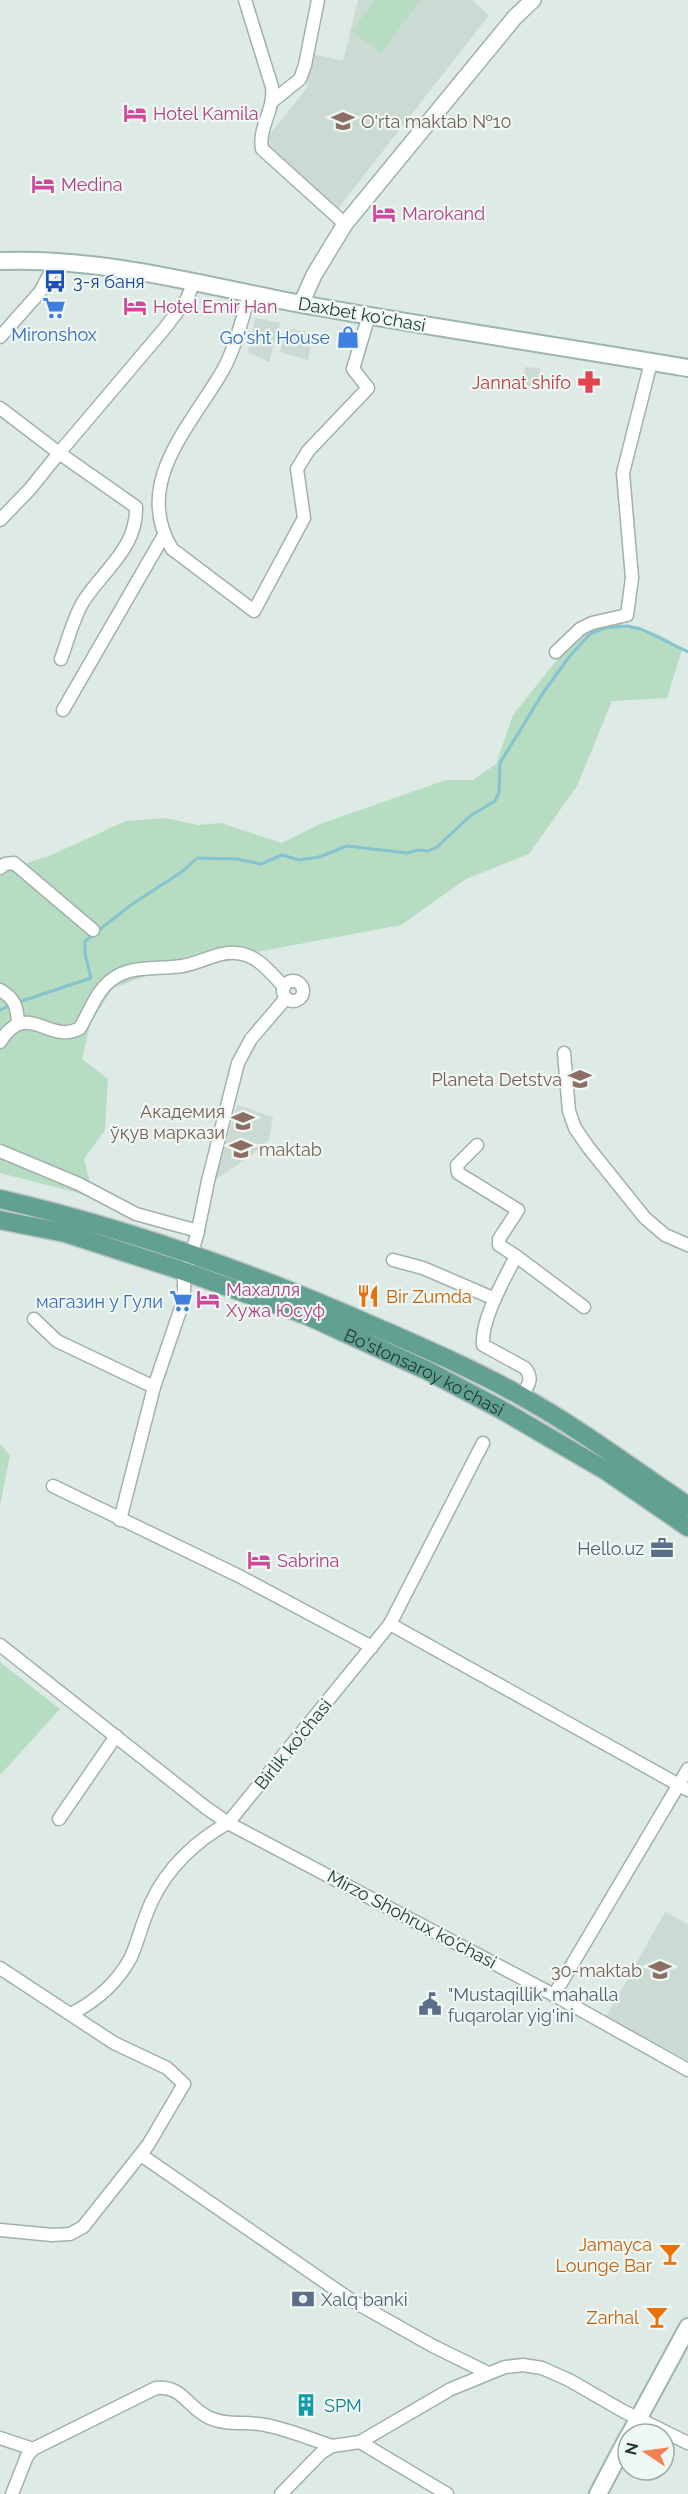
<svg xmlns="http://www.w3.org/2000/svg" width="688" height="2494" viewBox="0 0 688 2494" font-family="Raleway,sans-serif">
	<rect width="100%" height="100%" fill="#deeae5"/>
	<!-- built -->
	<g fill="#ccdad4">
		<path d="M358,0H472L489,15L336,211L262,144L307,88L310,53L343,61Z"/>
		<path d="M255,318L280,323L269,362L248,352Z"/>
		<path d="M286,328L313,333L308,360L280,352Z"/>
		<path d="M525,367L540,368L538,388L523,385Z"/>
		<path d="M237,1105L273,1117L269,1140L248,1158L215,1180Z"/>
		<path d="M665,1912L688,1924V2061L606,2017Z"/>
	</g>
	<!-- green -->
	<g fill="#b6dcc1">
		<path d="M375,0H420L381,53L352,31Z"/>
		<path d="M609,623C636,626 662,631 682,650L667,698L612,701L577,786L529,854L466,879L401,925L161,970L113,988L90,1024L82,1059L108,1079L105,1130L84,1159L91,1186L86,1195L0,1173V872L49,856L126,821L165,818L198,825L221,823L282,843L320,824L446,780H473L496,764L513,715L556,661L582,631Z"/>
		<path d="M0,1444L10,1455L0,1506Z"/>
		<path d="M0,1662L60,1709L0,1775Z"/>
	</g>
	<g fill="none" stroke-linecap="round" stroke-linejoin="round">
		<!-- stream -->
		<g stroke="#85c3d0" stroke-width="3">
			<path d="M22,1001L91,978L85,954V941L131,905L183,871L197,858L237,859L261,864L282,855L299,860L319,857L347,846L407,853L418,850L428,851L437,847L470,816L495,801L499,793L500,763L543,693L569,657L590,634L605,628L627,626L641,629L688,652"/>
			<path d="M0,1010L11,1005"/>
		</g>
		<!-- minor casing -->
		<g stroke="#a1b1ac" stroke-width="15">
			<g id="minor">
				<path d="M245,0L272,87C275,110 258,127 262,149L345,224"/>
				<path d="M274,100L300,79L305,65L318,0"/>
				<path d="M250,292C243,316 235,349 223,370C191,426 132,483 172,549L254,611L304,518L297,469L308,451L368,388L353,369L369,315"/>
				<path d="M0,337L40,292L55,264"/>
				<path d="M0,408L59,453L165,328L187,299L194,281"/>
				<path d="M0,520L30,489L59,453L136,507C137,549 103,570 83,602C73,619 68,640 61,659"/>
				<path d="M556,652L580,629L592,623L627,615L632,578L623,473L651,362"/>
				<path d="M63,710L164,535"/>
				<path d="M0,868L5,864L14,863L93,930"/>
				<circle cx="293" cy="991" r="10"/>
				<path d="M0,990C15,999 17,1006 18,1023"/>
				<path d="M0,1042C27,998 50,1046 80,1028C89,1013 96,992 110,981C130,964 158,970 182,966C199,964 218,951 236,953C257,954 271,973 284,987"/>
				<path d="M564,1053L569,1111L575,1128L588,1147L645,1218L665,1235L688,1245"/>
				<path d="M477,1145L457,1165L458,1173L518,1210L499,1239V1245L516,1256C504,1280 481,1319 483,1345L525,1368C534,1379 528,1385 522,1396"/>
				<path d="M0,1151L79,1184L136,1214L198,1231"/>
				<path d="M516,1256L584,1307"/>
				<path d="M393,1260L423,1268L495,1299"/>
				<path d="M34,1319L57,1341L154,1387"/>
				<path d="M53,1486L239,1576L372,1647"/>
				<path d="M120,1520L154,1387L184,1299V1279L197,1235L208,1181L238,1063L251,1039L286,998"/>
				<path d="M390,1624L688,1790"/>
				<path d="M0,1645L205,1807L228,1823L554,1995L688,2070"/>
				<path d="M59,1819L116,1736"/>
				<path d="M0,1968L114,2043L167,2068L184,2084L148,2145L83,2227L70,2234L52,2235L0,2230"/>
				<path d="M554,1995L688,1769"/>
				<path d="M71,2014C96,2001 118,1982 131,1957C139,1939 143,1919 152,1901C167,1868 197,1840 228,1823L390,1624L483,1443"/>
				<path d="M141,2155L351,2300L433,2346L488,2373"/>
				<path d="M0,2438L33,2449"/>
				<path d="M360,2442L447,2494"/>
				<path d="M12,2494L27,2456L33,2449L156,2388C183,2385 187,2408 210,2418C227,2426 247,2421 265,2425C288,2429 310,2439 332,2446"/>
				<path d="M281,2494L321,2453L332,2446L360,2442L451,2389L505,2367L523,2365L542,2368L569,2380L623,2411L688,2443"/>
			</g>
		</g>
		<!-- tertiary casing -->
		<g stroke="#a1b1ac" stroke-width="18">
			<path id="tertiary" d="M301,304L314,275L345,224L515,17L533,0"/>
		</g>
		<!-- secondary casing -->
		<g stroke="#9db6ad" stroke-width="20">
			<g id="secondary">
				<path d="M0,261C102,257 202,285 301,304C430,327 559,346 688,368"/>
				<path d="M630,2434L688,2327"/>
				<path d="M598,2494L628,2437"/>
			</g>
		</g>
		<!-- primary casing -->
		<g stroke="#bcc4c2" stroke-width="21">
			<g id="primary">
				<path d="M0,1199C130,1229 256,1274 378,1328C426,1349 475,1370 521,1396C579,1428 633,1469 688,1506"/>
				<path id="s1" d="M0,1220L65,1233L186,1272L306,1315L428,1371L502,1410L608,1472L688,1527"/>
			</g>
		</g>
		<!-- minor -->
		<use href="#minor" stroke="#fff" stroke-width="12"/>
		<!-- tertiary -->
		<use href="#tertiary" stroke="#fff" stroke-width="15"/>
		<!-- secondary -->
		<use href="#secondary" stroke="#fff" stroke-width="16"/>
		<!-- primary -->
		<use href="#primary" stroke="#62a091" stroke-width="18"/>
	</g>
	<!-- icons -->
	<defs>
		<g id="hotel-bare" transform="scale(1.8)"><path d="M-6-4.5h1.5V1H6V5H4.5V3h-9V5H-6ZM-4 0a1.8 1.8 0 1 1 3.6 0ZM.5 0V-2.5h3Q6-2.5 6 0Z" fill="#d1479c" stroke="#eef7f2" stroke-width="2.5" paint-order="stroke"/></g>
		<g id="school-bare" transform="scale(1.8)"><path d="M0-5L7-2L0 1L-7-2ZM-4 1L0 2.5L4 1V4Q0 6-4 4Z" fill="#8d6e63" stroke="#eef7f2" stroke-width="2.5" paint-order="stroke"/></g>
		<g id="bus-bare" transform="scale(1.8)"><path d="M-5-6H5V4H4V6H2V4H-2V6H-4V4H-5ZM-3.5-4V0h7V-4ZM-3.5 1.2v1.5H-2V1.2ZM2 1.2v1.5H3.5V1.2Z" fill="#1a4fb4" stroke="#eef7f2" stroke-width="2.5" paint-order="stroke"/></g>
		<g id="supermarket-bare" transform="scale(1.8)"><path d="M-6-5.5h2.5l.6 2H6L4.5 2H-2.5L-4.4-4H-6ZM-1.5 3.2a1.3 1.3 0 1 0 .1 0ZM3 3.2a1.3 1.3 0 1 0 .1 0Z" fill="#3f7fe0" stroke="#eef7f2" stroke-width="2.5" paint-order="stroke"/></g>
		<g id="shop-bare" transform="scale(1.8)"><path d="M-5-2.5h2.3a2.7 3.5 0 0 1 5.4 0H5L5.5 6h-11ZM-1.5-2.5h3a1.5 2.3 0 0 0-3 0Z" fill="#3f7fe0" stroke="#eef7f2" stroke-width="2.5" paint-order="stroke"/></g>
		<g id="pharmacy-bare" transform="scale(1.8)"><path d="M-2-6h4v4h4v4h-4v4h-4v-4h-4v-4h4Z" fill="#e0444e" stroke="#eef7f2" stroke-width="2.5" paint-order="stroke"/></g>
		<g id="restaurant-bare" transform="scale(1.8)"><path d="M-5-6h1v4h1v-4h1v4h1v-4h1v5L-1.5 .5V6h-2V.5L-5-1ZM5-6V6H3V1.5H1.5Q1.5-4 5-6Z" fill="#e8710a" stroke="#eef7f2" stroke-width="2.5" paint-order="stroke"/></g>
		<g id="office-bare" transform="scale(1.8)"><path d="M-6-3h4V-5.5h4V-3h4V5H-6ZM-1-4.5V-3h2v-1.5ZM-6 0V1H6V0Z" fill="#5c6f8a" stroke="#eef7f2" stroke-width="2.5" paint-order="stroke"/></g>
		<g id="civic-bare" transform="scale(1.8)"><path d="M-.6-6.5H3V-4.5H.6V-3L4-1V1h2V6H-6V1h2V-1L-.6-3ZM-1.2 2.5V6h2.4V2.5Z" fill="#5c6f8a" stroke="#eef7f2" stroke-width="2.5" paint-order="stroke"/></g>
		<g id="bar-bare" transform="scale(1.8)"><path d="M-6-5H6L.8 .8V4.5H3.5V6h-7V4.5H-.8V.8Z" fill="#e8710a" stroke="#eef7f2" stroke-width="2.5" paint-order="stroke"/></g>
		<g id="bank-bare" transform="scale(1.8)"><path d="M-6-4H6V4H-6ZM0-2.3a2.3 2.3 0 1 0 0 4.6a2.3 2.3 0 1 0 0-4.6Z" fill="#5c6f8a" stroke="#eef7f2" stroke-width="2.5" paint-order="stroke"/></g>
		<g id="building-bare" transform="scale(1.8)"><path d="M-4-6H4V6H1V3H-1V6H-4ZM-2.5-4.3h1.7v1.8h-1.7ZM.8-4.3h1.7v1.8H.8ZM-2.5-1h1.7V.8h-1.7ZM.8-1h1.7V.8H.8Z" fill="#0f9aa8" stroke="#eef7f2" stroke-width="2.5" paint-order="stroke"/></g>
	</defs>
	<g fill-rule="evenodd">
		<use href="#hotel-bare" x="135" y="113"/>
		<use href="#school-bare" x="343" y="121"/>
		<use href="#hotel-bare" x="43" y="184"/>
		<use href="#hotel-bare" x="384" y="213"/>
		<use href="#bus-bare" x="55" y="281"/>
		<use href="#hotel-bare" x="135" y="306"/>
		<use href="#supermarket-bare" x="54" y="308"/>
		<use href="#shop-bare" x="348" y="337"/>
		<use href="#pharmacy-bare" x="589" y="382"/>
		<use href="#school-bare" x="580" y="1079"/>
		<use href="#school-bare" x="243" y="1121"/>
		<use href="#school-bare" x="241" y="1149"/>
		<use href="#restaurant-bare" x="368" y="1296"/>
		<use href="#hotel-bare" x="208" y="1299"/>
		<use href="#supermarket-bare" x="181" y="1301"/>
		<use href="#office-bare" x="662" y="1548"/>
		<use href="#hotel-bare" x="259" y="1560"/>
		<use href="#school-bare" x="660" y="1970"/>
		<use href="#civic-bare" x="430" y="2004"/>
		<use href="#bar-bare" x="670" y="2254"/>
		<use href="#bank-bare" x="303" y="2299"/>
		<use href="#bar-bare" x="657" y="2317"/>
		<use href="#building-bare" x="306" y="2405"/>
	</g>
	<g text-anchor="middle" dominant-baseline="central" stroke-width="4.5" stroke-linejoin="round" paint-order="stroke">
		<!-- hotel labels -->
		<g font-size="18" fill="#b23c85" stroke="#eef7f2" text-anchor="start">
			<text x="153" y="113">Hotel Kamila</text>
			<text x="61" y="184">Medina</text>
			<text x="402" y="213">Marokand</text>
			<text x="153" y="306">Hotel Emir Han</text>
			<text x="226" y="1289">Махалля<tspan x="226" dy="21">Хужа Юсуф</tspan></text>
			<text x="277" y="1560">Sabrina</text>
		</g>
		<!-- education labels -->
		<g font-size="18" fill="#785e54" stroke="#eef7f2" text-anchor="end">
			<text x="361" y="121" text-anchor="start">O'rta maktab №10</text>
			<text x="562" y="1079">Planeta Detstva</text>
			<text x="225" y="1111">Академия<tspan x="225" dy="21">ўқув маркази</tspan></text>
			<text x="259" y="1149" text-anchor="start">maktab</text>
			<text x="642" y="1970">30-maktab</text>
		</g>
		<!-- transit labels -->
		<g font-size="18" fill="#164399" stroke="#eef7f2" text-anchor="start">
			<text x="73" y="281">3-я баня</text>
		</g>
		<!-- street labels -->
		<g font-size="18" fill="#1f3933" stroke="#eef7f2">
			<text transform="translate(362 314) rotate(10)">Daxbet ko'chasi</text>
			<text stroke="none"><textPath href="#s1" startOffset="452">Bo'stonsaroy ko'chasi</textPath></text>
			<text transform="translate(293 1744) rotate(-51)">Birlik ko'chasi</text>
			<text transform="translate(412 1919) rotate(28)">Mirzo Shohrux ko'chasi</text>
		</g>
		<!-- shop labels -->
		<g font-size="18" fill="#366cbe" stroke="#eef7f2" text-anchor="end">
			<text x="54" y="334" text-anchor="middle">Mironshox</text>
			<text x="330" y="337">Go'sht House</text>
			<text x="163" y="1301">магазин у Гули</text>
		</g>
		<!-- health labels -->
		<g font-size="18" fill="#be3a42" stroke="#eef7f2" text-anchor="end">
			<text x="571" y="382">Jannat shifo</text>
		</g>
		<!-- food labels -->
		<g font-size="18" fill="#c56008" stroke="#eef7f2" text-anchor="end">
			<text x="386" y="1296" text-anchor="start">Bir Zumda</text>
			<text x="652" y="2244">Jamayca<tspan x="652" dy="21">Lounge Bar</tspan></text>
			<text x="639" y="2317">Zarhal</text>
		</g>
		<!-- service labels -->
		<g font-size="18" fill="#4e5e75" stroke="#eef7f2" text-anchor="start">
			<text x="644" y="1548" text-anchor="end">Hello.uz</text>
			<text x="448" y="1994">"Mustaqillik" mahalla<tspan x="448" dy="21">fuqarolar yig'ini</tspan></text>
			<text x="321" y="2299">Xalq banki</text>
		</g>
		<!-- culture labels -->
		<g font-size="18" fill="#0d838f" stroke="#eef7f2" text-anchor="start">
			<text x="324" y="2405">SPM</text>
		</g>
	</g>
	<!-- north arrow -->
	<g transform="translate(646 2452) rotate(283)"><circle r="28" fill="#eef7f2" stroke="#9baba6" stroke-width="1.5"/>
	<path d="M0-4.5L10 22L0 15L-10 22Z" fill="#f37e53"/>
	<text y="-9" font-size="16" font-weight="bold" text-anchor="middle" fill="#1f3933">N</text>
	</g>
</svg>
